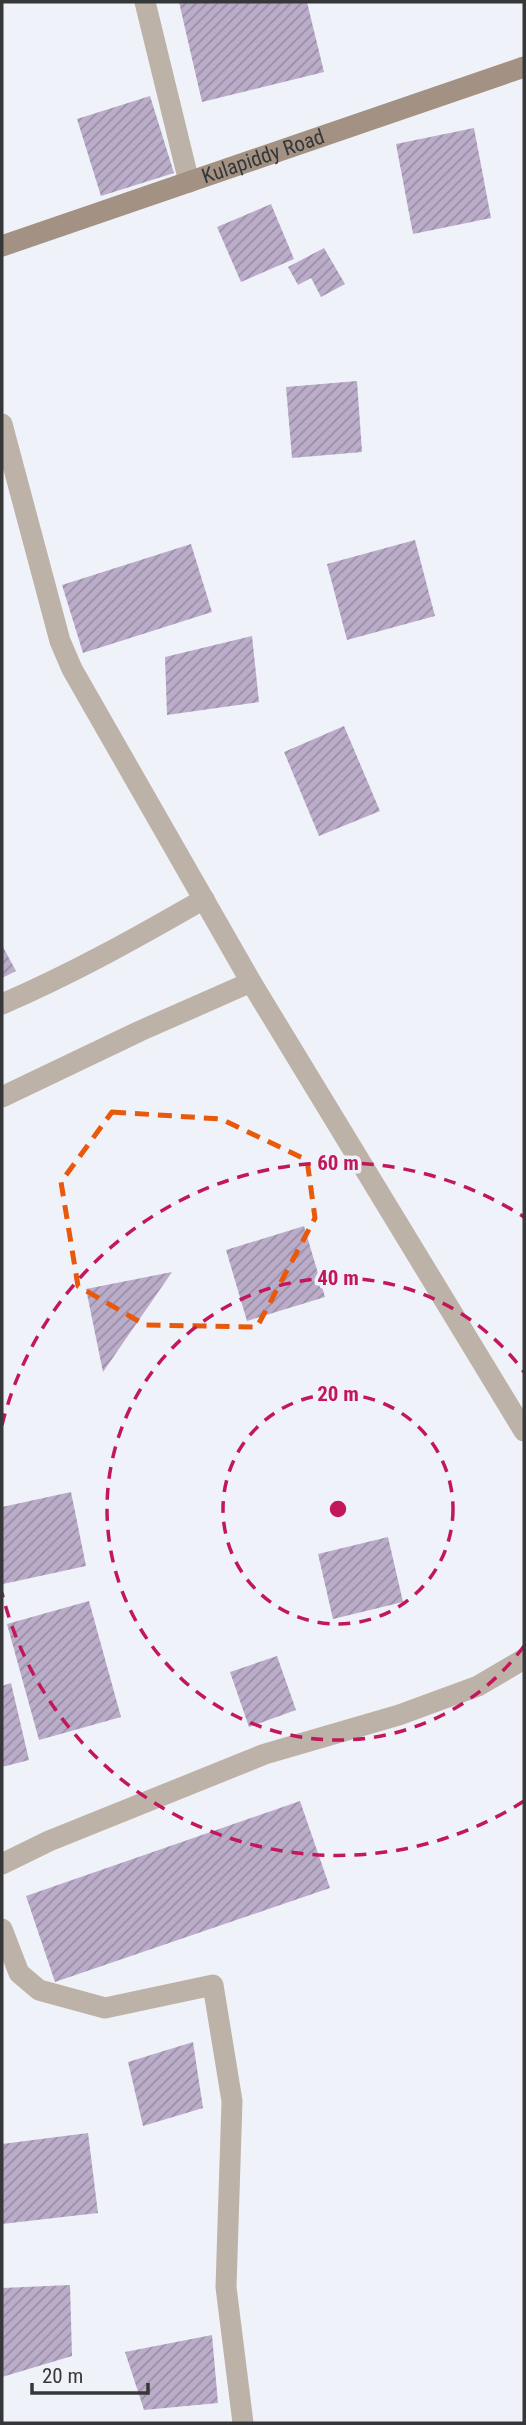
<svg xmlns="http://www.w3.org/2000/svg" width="526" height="2425" viewBox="0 0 526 2425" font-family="'Roboto Condensed',sans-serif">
	<defs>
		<pattern id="building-hatch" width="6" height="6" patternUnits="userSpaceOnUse" patternTransform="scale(1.75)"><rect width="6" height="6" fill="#bbadca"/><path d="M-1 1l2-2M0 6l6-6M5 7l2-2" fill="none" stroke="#998ea5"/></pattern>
	</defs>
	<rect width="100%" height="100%" fill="#f0f2f9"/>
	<!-- building -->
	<g fill="url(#building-hatch)">
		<path d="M179,2H307L324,72L202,102Z"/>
		<path d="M150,96L174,173L101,196L77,119Z"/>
		<path d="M474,128L491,218L413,234L396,144Z"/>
		<path d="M271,204L294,259L241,282L217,227Z"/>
		<path d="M324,248L345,284L321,297L311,278L298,285L288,267Z"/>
		<path d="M357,381L362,452L292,458L286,387Z"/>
		<path d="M415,540L435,616L347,640L327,564Z"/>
		<path d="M191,544L212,612L83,653L62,585Z"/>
		<path d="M252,636L259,702L167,715L165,657Z"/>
		<path d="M344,726L380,811L319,836L284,752Z"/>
		<path d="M2,945L16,971L2,978Z"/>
		<path d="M304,1226L325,1297L247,1321L226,1250Z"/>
		<path d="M172,1272L103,1372L86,1289Z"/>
		<path d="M71,1492L86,1566L3,1584L2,1507Z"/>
		<path d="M388,1537L403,1602L333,1619L318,1554Z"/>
		<path d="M89,1601L121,1717L39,1740L7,1624Z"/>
		<path d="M277,1656L296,1710L249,1727L230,1672Z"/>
		<path d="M11,1683L29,1760L2,1767V1686Z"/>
		<path d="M300,1801L330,1888L55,1982L26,1896Z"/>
		<path d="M193,2042L203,2108L143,2126L128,2062Z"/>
		<path d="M88,2133L98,2213L2,2224V2144Z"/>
		<path d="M70,2285L72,2356L2,2377V2288Z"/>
		<path d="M212,2335L218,2403L144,2410L125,2352Z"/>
	</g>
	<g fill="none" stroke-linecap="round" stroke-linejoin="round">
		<!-- minor -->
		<g stroke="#bdb2a7" stroke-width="21">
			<path d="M145,2L189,182"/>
			<path d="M2,424L60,641L72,669L251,982L524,1431"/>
			<path d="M2,1004C72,974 138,937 204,899"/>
			<path d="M2,1097L140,1031L251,982"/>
			<path d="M2,1864L49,1841L265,1754L399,1715L478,1686L524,1659"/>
			<path d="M2,1929L19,1973L39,1990L105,2008L213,1985L232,2101L226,2287L243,2423"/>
		</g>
		<!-- secondary -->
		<path stroke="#a39283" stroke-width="21" id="s1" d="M2,246L524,67"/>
	</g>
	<!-- marked area -->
	<path fill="none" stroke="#e8590c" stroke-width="5" stroke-dasharray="14 9" stroke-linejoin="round" d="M112,1112L221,1119L307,1160L315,1218L257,1327L145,1325L78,1286L61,1182Z"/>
	<!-- distance rings -->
	<g fill="none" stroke="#c2185b" stroke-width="3.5" stroke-dasharray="12 9">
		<circle cx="338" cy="1509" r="115"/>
		<path d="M524 1646A231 231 0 1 1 524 1372"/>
		<path d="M524 1801A346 346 0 0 1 2 1593M2 1425A346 346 0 0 1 524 1217"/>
	</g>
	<g text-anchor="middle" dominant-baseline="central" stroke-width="7" stroke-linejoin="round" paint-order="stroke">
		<!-- street labels -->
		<g font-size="21" fill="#363739" stroke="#f0f2f9">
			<text stroke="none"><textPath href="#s1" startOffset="276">Kulapiddy Road</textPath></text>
		</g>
	</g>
	<circle cx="338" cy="1509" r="10" fill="#c2185b" stroke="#f0f2f9" stroke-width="3.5"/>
	<g font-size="21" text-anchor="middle" font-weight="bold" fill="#c2185b" stroke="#f0f2f9" stroke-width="7" stroke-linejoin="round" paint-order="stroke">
		<text x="338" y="1170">60 m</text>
		<text x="338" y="1285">40 m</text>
		<text x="338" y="1401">20 m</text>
	</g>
	<!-- border -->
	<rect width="526" height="2425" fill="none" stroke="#363739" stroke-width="7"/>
	<!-- scale -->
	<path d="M32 2383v10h116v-10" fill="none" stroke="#363739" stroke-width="3.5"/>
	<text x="42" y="2383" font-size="21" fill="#363739" stroke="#f0f2f9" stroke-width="5" paint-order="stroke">20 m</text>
</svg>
